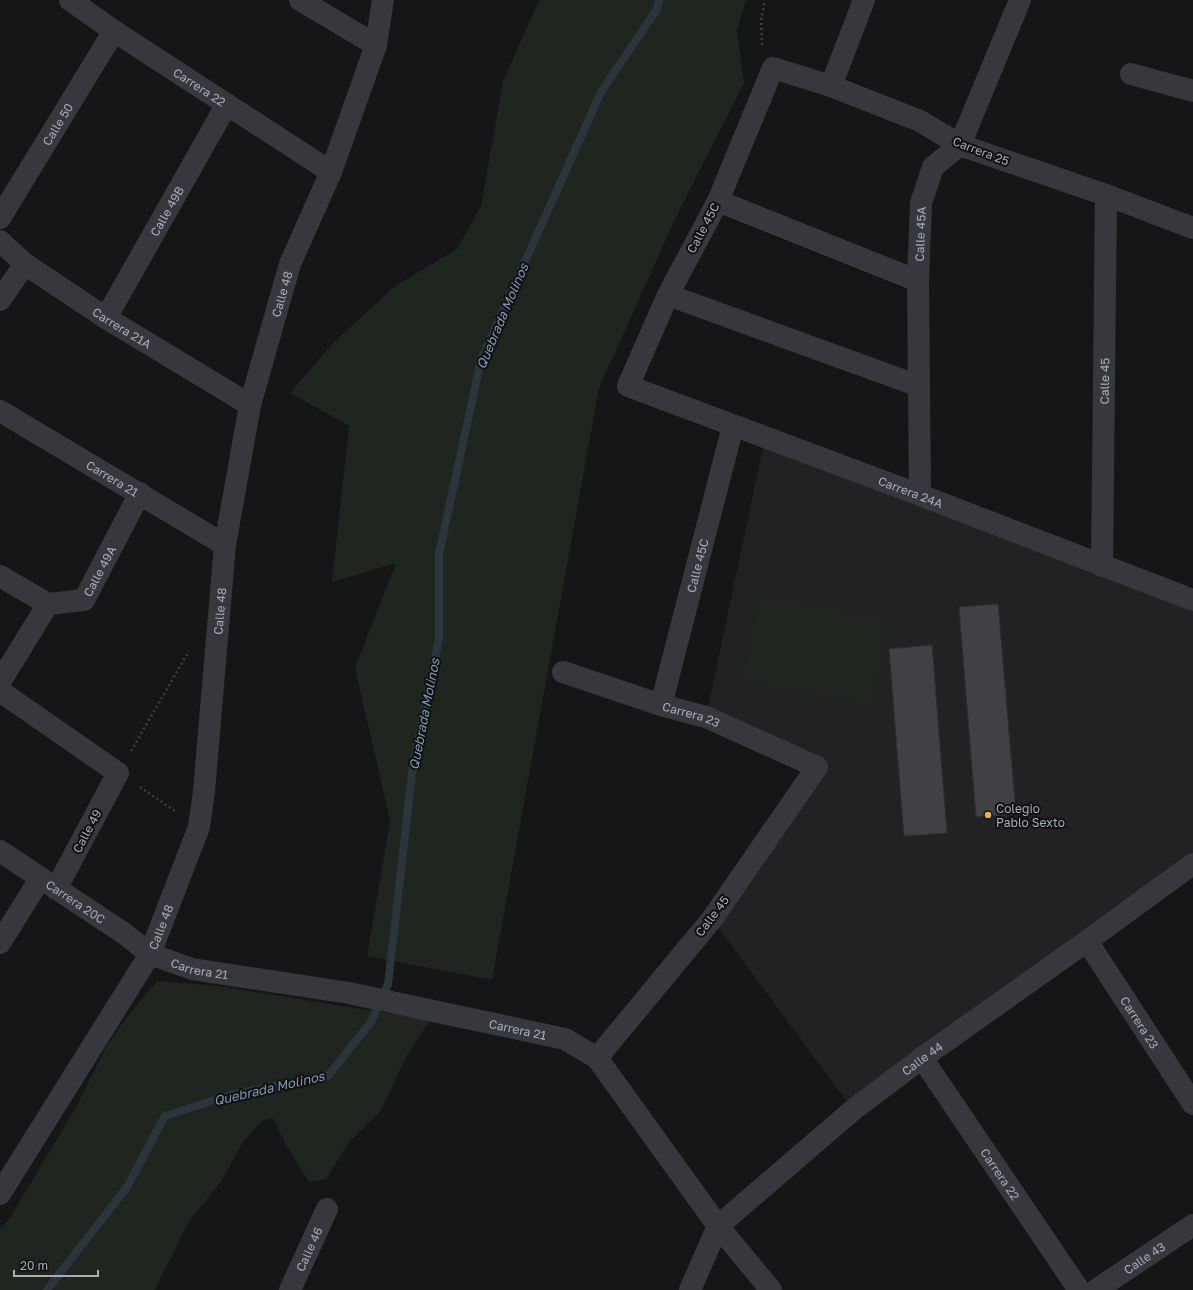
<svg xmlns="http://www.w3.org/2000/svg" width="1193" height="1290" viewBox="0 0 1193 1290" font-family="'Golos Text',sans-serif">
	<rect width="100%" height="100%" fill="#161618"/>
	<!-- built -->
	<path fill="#222225" d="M765,438L1193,600V864L853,1110L712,919L816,767L706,717Z"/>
	<!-- green -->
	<g fill="#1e261f">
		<path d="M539,0H746L737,31L744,83L677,215L599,388L492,980L367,956L390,821L355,668L396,563L332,582L349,426L290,393L333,343L395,286L457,249L481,206L503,81Z"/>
		<path d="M759,593L889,619L872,707L741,681Z"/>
		<path d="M157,981L219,986L430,1020L407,1055L380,1112L349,1142L326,1179L309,1182L286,1145L273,1118L263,1120L243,1142L222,1180L187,1224L155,1290H0V1228L8,1221L75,1109L106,1047L126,1018Z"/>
	</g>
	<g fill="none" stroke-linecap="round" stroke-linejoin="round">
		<!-- stream -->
		<path stroke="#2c353c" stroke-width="8" d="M47,1290L127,1187L165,1116L234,1094L328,1076L371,1022L388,984L413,765L439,639V554L481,360L601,92L657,9L659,0"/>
	</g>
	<!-- building -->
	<g fill="#404145" stroke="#303034">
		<path d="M998,604L1016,814L976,817L959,607Z"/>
		<path d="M932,645L947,833L904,836L889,649Z"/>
	</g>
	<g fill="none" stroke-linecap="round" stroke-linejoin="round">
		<!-- path -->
		<g stroke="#3d3f44" stroke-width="2.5" stroke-dasharray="2 3" stroke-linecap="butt">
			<path d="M762,45L761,21L765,0"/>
			<path d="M131,751L189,651"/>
			<path d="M140,787L175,811"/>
		</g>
		<!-- minor -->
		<g stroke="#37383d" stroke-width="22">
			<path id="s1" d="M70,0L114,31L331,172"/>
			<path d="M300,0L376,45"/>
			<path d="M1131,74L1193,91"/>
			<path d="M831,86L864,0"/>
			<path d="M718,201L918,281"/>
			<path id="s2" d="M0,218L114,31"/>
			<path id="s3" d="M1193,228L1106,195L960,145L920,121L831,86L773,68L718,201L668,295L628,386L920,495L1193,600"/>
			<path id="s4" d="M0,241L25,264L106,318L250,405"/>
			<path d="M668,295L919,386"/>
			<path d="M0,300L25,264"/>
			<path id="s5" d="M106,318L227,104"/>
			<path id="s6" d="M0,411L225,545"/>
			<path id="s7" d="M920,495L918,281L921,203L933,167L960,145L1020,0"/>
			<path id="s8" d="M1102,566L1106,195"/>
			<path d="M0,576L48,604"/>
			<path id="s9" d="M48,604L84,600L140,493"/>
			<path id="s10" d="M563,672L661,705L706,717L817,767L712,919L597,1058"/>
			<path d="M0,682L48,604"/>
			<path d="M0,691L118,773L56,889"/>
			<path id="s11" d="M661,705L733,426"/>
			<path id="s12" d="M0,851L125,934L150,954L192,969L349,993L565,1039L597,1058L718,1226L771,1290"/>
			<path id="s13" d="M1087,941L1193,1104"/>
			<path d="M0,943L40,879"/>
			<path id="s14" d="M922,1058L1079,1290"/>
			<path id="s15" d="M0,1194L150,954L199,827L204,791L225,545L250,405L290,264L331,172L376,45L383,0"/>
			<path id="s16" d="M290,1290L327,1209"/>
			<path id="s17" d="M690,1290L718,1226L853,1110L922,1058L1087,941L1193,864"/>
			<path id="s18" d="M1096,1290L1193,1225"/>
		</g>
	</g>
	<!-- markers -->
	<circle fill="#f2b134" stroke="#111113" stroke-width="1.5" cx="988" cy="815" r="4"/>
	<g text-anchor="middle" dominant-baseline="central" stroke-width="4" stroke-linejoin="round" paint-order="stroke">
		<!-- street labels -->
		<g font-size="12" fill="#a8adb8" stroke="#111113">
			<text stroke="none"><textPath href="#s1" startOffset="156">Carrera 22</textPath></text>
			<text stroke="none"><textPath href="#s2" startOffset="110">Calle 50</textPath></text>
			<text transform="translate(981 151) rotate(21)">Carrera 25</text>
			<text stroke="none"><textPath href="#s5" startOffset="123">Calle 49B</textPath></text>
			<text transform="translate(703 228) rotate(-62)">Calle 45C</text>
			<text stroke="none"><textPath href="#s7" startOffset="261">Calle 45A</textPath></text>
			<text stroke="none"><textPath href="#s15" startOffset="960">Calle 48</textPath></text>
			<text stroke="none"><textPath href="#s4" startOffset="150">Carrera 21A</textPath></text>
			<text stroke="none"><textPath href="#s8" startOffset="185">Calle 45</textPath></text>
			<text stroke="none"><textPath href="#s6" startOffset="131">Carrera 21</textPath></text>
			<text stroke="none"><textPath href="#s3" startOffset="1102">Carrera 24A</textPath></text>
			<text stroke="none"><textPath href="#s11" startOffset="144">Calle 45C</textPath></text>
			<text stroke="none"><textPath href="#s9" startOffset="69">Calle 49A</textPath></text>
			<text stroke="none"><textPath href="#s15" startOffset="636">Calle 48</textPath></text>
			<text stroke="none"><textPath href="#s10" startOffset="135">Carrera 23</textPath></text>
			<text transform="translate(87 831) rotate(-62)">Calle 49</text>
			<text stroke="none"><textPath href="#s12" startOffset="91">Carrera 20C</textPath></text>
			<text transform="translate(712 916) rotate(-53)">Calle 45</text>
			<text stroke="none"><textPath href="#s15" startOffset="312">Calle 48</textPath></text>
			<text stroke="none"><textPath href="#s12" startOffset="234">Carrera 21</textPath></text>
			<text stroke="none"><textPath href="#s13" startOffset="97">Carrera 23</textPath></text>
			<text stroke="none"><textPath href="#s12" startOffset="558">Carrera 21</textPath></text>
			<text stroke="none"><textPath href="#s17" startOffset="334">Calle 44</textPath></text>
			<text stroke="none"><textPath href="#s14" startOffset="140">Carrera 22</textPath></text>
			<text stroke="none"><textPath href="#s16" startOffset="45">Calle 46</textPath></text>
			<text stroke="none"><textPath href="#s18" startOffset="58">Calle 43</textPath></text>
		</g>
		<!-- poi labels -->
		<g font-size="12" fill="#a8adb8" stroke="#111113" text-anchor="start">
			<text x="996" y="808">Colegio<tspan x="996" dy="14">Pablo Sexto</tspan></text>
		</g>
		<!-- water labels -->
		<g font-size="13" font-style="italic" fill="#7f9bb3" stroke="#111113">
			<text transform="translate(502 316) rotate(-67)">Quebrada Molinos</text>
			<text transform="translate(424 714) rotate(-79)">Quebrada Molinos</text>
			<text transform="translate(269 1088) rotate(-13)">Quebrada Molinos</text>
		</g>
	</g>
	<!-- scale -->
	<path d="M14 1270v6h84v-6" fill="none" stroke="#a8adb8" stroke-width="2"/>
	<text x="20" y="1270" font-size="12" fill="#a8adb8" stroke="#111113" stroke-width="3" paint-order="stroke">20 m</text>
</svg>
